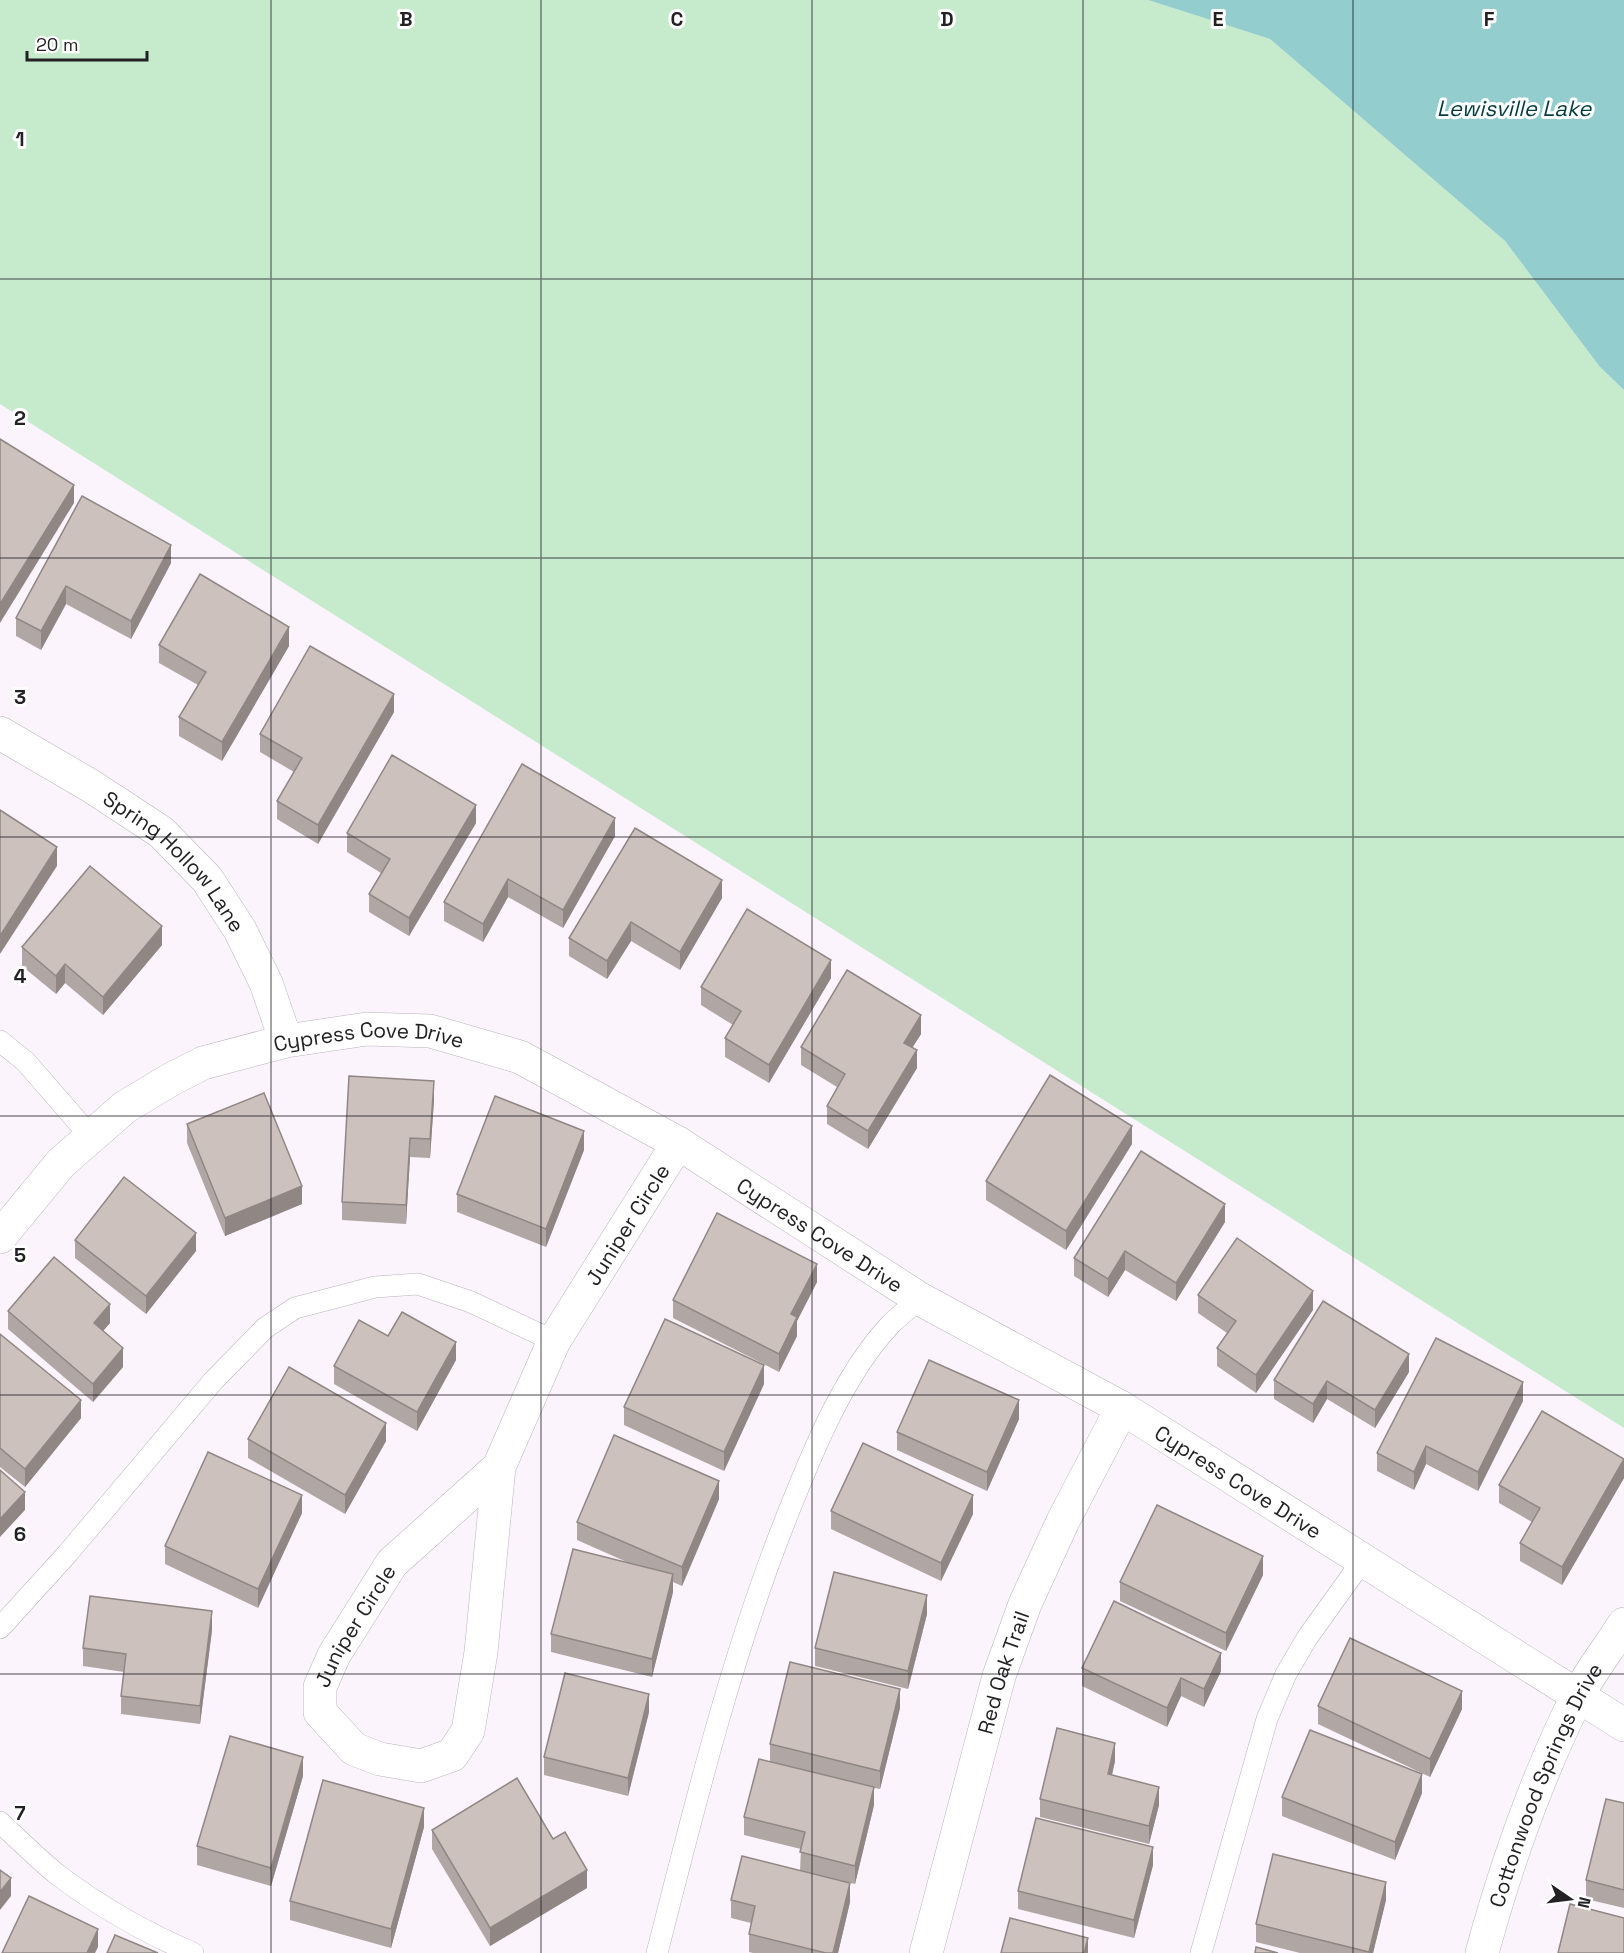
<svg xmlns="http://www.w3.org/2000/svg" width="1624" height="1953" viewBox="0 0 1624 1953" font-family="'Space Grotesk',sans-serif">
	<rect width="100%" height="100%" fill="#fbf4fd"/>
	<!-- green -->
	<path fill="#c5ebcc" d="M0,0H1148L1270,39L1505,241L1600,367L1624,390V1428L0,404Z"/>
	<!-- water -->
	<path fill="#93cdce" d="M1148,0H1624V390L1600,367L1505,241L1270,39Z"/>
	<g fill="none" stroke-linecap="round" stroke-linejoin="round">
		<!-- service casing -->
		<g stroke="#bab3bb" stroke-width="22">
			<g id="service">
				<path d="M0,1041L26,1062L91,1137"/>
				<path d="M0,1628L68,1553L214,1380L265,1328L295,1308L375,1287L418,1284L471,1302L554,1341"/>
				<path d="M0,1822C19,1840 38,1859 58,1875C99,1906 146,1933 193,1953"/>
				<path d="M657,1953C694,1809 729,1664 783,1526C809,1460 841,1378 889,1326C898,1316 910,1308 920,1299"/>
				<path d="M1201,1953L1267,1719L1286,1674L1307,1638L1363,1560"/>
			</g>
		</g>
		<!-- minor casing -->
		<g stroke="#bab3bb" stroke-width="34">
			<g id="minor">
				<path id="s1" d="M0,733L91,786L161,832L207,879L240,930L266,983L286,1041"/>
				<path id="s2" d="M0,1237L61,1163L125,1107L170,1080L203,1063L286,1041L367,1029L430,1031L520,1057L678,1143L920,1299L1122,1408L1624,1725"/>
				<path id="s3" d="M499,1467L481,1652L468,1731L452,1755L421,1766L380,1759L354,1749L320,1712V1687L334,1655L392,1563L499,1467L554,1341L678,1143"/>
				<path id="s4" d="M926,1953L999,1676L1025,1604L1063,1521L1122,1408"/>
				<path id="s5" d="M1482,1953C1506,1865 1536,1779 1577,1697C1590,1672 1609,1648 1624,1624"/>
			</g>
		</g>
		<!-- service -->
		<use href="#service" stroke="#fff" stroke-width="21"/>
		<!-- minor -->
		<use href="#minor" stroke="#fff" stroke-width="33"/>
	</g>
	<!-- wall -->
	<g fill="#b0a6a3">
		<path d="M82,496L171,563L131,639L66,604L41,650L16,636V618Z"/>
		<path d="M159,645L289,646L222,761L179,736V717L198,685L159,663Z"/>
		<path d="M394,712L318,844L277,819V801L294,772L260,752V734Z"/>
		<path d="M476,823L409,936L369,912V894L381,873L347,852V833Z"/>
		<path d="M615,836L563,928L508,897L483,942L444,921V902Z"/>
		<path d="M722,898L680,970L631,941L607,979L569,956V938Z"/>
		<path d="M162,945L103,1015L65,983L56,994L22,966V947Z"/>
		<path d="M831,978L769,1083L725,1057V1038L733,1025L701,1005V987Z"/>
		<path d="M921,1034L912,1048L917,1068L868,1149L827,1124V1106L837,1087L801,1065V1047Z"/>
		<path d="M434,1100L430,1158L410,1157L406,1224L342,1220V1202Z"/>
		<path d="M187,1124L302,1204L225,1236L187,1143Z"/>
		<path d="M1132,1144L1066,1250L986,1200V1181Z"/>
		<path d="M584,1150L546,1247L457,1212V1194Z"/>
		<path d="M1225,1222L1176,1301L1125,1270L1108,1297L1074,1276V1258Z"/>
		<path d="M75,1240L196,1251L146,1314L75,1258Z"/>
		<path d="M817,1282L797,1321V1336L779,1372L673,1318V1300Z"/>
		<path d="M1198,1295L1313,1310L1256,1393L1217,1366V1348L1227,1333L1198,1313Z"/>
		<path d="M8,1311L110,1323L103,1331L123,1367L93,1402L8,1329Z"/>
		<path d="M0,1334L81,1418L25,1487L0,1467Z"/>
		<path d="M388,1336L456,1360L417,1431L334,1384V1366Z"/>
		<path d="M1409,1372L1375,1428L1327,1399L1313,1423L1274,1399V1380Z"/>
		<path d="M764,1384L724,1471L624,1425V1407Z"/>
		<path d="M1523,1401L1478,1491L1426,1464L1414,1490L1377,1471V1453Z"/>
		<path d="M1019,1419L987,1491L897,1450V1432Z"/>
		<path d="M248,1439L386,1441L345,1514L248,1458Z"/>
		<path d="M1624,1459V1478L1562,1585L1520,1561V1543L1532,1522L1499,1503V1485Z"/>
		<path d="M719,1499L682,1586L673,1582V1592L652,1677L551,1652V1634L629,1563L577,1540V1522Z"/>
		<path d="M831,1511L973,1514L941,1581L831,1529Z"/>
		<path d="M302,1513L258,1608L165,1564V1546Z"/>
		<path d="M1263,1575L1226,1651L1120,1601V1582Z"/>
		<path d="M927,1614L908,1689L815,1666V1648Z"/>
		<path d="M212,1630L200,1724L121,1714V1696L124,1672L83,1666V1648Z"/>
		<path d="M1082,1668L1221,1671L1204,1707L1181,1696L1167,1727L1082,1686Z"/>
		<path d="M1318,1706L1462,1709L1430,1777L1318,1724Z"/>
		<path d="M900,1708L880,1789L874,1788V1805L855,1884L800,1871L801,1849L744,1835V1817L770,1761V1744Z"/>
		<path d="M649,1712L628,1796L544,1775V1757Z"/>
		<path d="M1115,1761L1112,1775L1159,1805L1149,1844L1040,1817V1799Z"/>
		<path d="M303,1776L271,1886L197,1865V1846Z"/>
		<path d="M1422,1793L1395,1860L1282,1816V1797Z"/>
		<path d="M1624,1803V1908L1586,1899V1880Z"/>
		<path d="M424,1827L391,1948L290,1920V1901Z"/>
		<path d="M432,1830L553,1839L587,1888L490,1946L432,1849Z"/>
		<path d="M1153,1865L1134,1938L1018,1909V1891Z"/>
		<path d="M731,1900L850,1902L838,1953H753L749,1952V1934L751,1923L731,1918Z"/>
		<path d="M1386,1900L1373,1953H1300L1256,1942V1924Z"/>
	</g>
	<!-- shaded-wall -->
	<g fill="#908784">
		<path d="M74,485V503L0,623V604Z"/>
		<path d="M171,545V563L131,639V621Z"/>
		<path d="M66,586V604L41,650V631Z"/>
		<path d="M289,627V646L222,761V742Z"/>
		<path d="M394,694V712L318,844V825Z"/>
		<path d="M476,805V823L409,936V918Z"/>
		<path d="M615,818V836L563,928V910Z"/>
		<path d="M57,847V866L0,954V936Z"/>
		<path d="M508,879V897L483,942V924Z"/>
		<path d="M722,880V898L680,970V952Z"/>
		<path d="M631,922V941L607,979V961Z"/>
		<path d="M162,926V945L103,1015V997Z"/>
		<path d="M831,960V978L769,1083V1065Z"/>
		<path d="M65,964V983L56,994V976Z"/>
		<path d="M921,1015V1034L904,1061V1043Z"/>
		<path d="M917,1050V1068L868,1149V1131Z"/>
		<path d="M434,1081V1100L430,1158V1139Z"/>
		<path d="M1132,1126V1144L1066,1250V1231Z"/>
		<path d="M584,1131V1150L546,1247V1229Z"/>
		<path d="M410,1138V1157L406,1224V1205Z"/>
		<path d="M302,1186V1204L225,1236V1218Z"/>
		<path d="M1225,1204V1222L1176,1301V1283Z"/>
		<path d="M196,1233V1251L146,1314V1296Z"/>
		<path d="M1125,1251V1270L1108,1297V1279Z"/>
		<path d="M817,1264V1282L797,1321V1336L779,1372V1354L791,1314Z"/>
		<path d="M1313,1291V1310L1256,1393V1375Z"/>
		<path d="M110,1304V1323L94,1341V1323Z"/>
		<path d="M456,1342V1360L417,1431V1412Z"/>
		<path d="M123,1348V1367L93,1402V1384Z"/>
		<path d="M1409,1354V1372L1375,1428V1410Z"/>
		<path d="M764,1365V1384L724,1471V1452Z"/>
		<path d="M1327,1381V1399L1313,1423V1404Z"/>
		<path d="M1523,1382V1401L1478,1491V1472Z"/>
		<path d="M81,1400V1418L25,1487V1469Z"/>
		<path d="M1019,1400V1419L987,1491V1472Z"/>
		<path d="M386,1423V1441L345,1514V1495Z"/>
		<path d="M1426,1446V1464L1414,1490V1472Z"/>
		<path d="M1624,1459V1478L1562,1585V1567Z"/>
		<path d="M719,1481V1499L682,1586V1567Z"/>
		<path d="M25,1492V1510L0,1537V1519Z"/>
		<path d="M302,1495V1513L258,1608V1589Z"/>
		<path d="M973,1495V1514L941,1581V1563Z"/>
		<path d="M1263,1556V1575L1226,1651V1633Z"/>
		<path d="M673,1574V1592L652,1677V1659Z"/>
		<path d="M927,1595V1614L908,1689V1671Z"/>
		<path d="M212,1611V1630L200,1724V1706Z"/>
		<path d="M1221,1653V1671L1204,1707V1689Z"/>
		<path d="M1181,1678V1696L1167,1727V1708Z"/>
		<path d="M900,1689V1708L880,1789V1771Z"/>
		<path d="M1462,1691V1709L1430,1777V1759Z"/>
		<path d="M649,1694V1712L628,1796V1778Z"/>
		<path d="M1115,1743V1761L1108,1792V1774Z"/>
		<path d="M303,1757V1776L271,1886V1868Z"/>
		<path d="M1422,1774V1793L1395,1860V1842Z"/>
		<path d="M874,1787V1805L855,1884V1866Z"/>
		<path d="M1159,1787V1805L1149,1844V1826Z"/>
		<path d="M424,1808V1827L391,1948V1929Z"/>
		<path d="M1153,1847V1865L1134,1938V1920Z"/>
		<path d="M587,1870V1888L490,1946V1928Z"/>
		<path d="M11,1878V1896L0,1910V1892Z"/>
		<path d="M1386,1882V1900L1373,1953H1369Z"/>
		<path d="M850,1883V1902L838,1953H833Z"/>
		<path d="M98,1929V1947L95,1953H87Z"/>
		<path d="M1088,1938V1953H1084Z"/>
	</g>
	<!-- building -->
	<g fill="#cdc1bd" stroke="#908784" stroke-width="1.5">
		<path d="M0,439L74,485L0,604Z"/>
		<path d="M82,496L171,545L131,621L66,586L41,631L16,618Z"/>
		<path d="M200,574L289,627L222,742L179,717L206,672L159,645Z"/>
		<path d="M310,646L394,694L318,825L277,801L302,758L260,734Z"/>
		<path d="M392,755L476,805L409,918L369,894L390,859L347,833Z"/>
		<path d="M522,764L615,818L563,910L508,879L483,924L444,902Z"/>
		<path d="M0,810L57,847L0,936Z"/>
		<path d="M635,828L722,880L680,952L631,922L607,961L569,938Z"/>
		<path d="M90,866L162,926L103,997L65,964L56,976L22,947Z"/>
		<path d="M747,909L831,960L769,1065L725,1038L741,1011L701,987Z"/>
		<path d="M847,970L921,1015L904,1043L917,1050L868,1131L827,1106L845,1074L801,1047Z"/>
		<path d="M1050,1075L1132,1126L1066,1231L986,1181Z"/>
		<path d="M349,1076L434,1081L430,1139L410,1138L406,1205L342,1202Z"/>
		<path d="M264,1093L302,1186L225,1218L187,1124Z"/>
		<path d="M495,1096L584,1131L546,1229L457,1194Z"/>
		<path d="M1141,1151L1225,1204L1176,1283L1125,1251L1108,1279L1074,1258Z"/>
		<path d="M124,1177L196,1233L146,1296L75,1240Z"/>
		<path d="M717,1213L817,1264L791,1314L797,1317L779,1354L673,1300Z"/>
		<path d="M1237,1238L1313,1291L1256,1375L1217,1348L1236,1321L1198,1295Z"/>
		<path d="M54,1257L110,1304L94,1323L123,1348L93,1384L8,1311Z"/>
		<path d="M1323,1301L1409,1354L1375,1410L1327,1381L1313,1404L1274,1380Z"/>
		<path d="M402,1312L456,1342L417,1412L334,1366L359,1320L388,1336Z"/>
		<path d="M665,1319L764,1365L724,1452L624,1407Z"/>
		<path d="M0,1334L81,1400L25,1469L0,1448Z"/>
		<path d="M1436,1338L1523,1382L1478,1472L1426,1446L1414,1472L1377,1453Z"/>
		<path d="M929,1360L1019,1400L987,1472L897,1432Z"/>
		<path d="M289,1367L386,1423L345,1495L248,1439Z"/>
		<path d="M1542,1411L1624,1459L1562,1567L1520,1543L1540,1508L1499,1485Z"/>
		<path d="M614,1435L719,1481L682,1567L577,1522Z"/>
		<path d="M863,1443L973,1495L941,1563L831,1511Z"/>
		<path d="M208,1452L302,1495L258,1589L165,1546Z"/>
		<path d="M0,1470L25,1492L0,1519Z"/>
		<path d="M1157,1505L1263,1556L1226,1633L1120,1582Z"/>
		<path d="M573,1549L673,1574L652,1659L551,1634Z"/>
		<path d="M834,1572L927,1595L908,1671L815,1648Z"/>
		<path d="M90,1596L212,1611L200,1706L121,1696L126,1654L83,1648Z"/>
		<path d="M1114,1601L1221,1653L1204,1689L1181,1678L1167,1708L1082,1668Z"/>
		<path d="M1350,1638L1462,1691L1430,1759L1318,1706Z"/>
		<path d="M790,1662L900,1689L880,1771L770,1744Z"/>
		<path d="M565,1673L649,1694L628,1778L544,1757Z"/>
		<path d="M1057,1728L1115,1743L1108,1774L1159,1787L1149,1826L1040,1799Z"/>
		<path d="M1310,1730L1422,1774L1395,1842L1282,1797Z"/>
		<path d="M230,1736L303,1757L271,1868L197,1846Z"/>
		<path d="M759,1759L874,1787L855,1866L800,1852L805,1832L744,1817Z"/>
		<path d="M517,1778L553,1839L565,1832L587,1870L490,1928L432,1830Z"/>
		<path d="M323,1780L424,1808L391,1929L290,1901Z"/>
		<path d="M1606,1799L1624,1803V1890L1586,1880Z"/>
		<path d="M1036,1818L1153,1847L1134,1920L1018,1891Z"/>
		<path d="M1273,1854L1386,1882L1369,1952L1256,1924Z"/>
		<path d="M742,1856L850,1883L833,1953H826L749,1934L755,1906L731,1900Z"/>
		<path d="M0,1870L11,1878L0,1892Z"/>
		<path d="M29,1896L98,1929L87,1953H2Z"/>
		<path d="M1570,1904L1624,1918V1953H1558Z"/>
		<path d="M1010,1918L1088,1938L1084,1953H1001Z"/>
		<path d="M115,1935L158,1953H107Z"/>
		<path d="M1256,1947L1278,1953H1255Z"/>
	</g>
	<!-- grid -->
	<path fill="none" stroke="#232124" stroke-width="1.5" stroke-opacity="0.55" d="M271,0V1953M541,0V1953M812,0V1953M1083,0V1953M1353,0V1953M0,279H1624M0,558H1624M0,837H1624M0,1116H1624M0,1395H1624M0,1674H1624"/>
	<g text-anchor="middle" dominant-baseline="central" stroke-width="6" stroke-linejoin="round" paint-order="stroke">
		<!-- street labels -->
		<g font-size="21" fill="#232124" stroke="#fff">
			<text stroke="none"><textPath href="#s1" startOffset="219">Spring Hollow Lane</textPath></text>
			<text stroke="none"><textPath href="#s2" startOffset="440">Cypress Cove Drive</textPath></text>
			<text stroke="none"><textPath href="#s3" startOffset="1035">Juniper Circle</textPath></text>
			<text stroke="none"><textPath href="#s2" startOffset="944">Cypress Cove Drive</textPath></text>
			<text stroke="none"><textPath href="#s2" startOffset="1430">Cypress Cove Drive</textPath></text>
			<text stroke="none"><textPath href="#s3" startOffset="543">Juniper Circle</textPath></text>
			<text stroke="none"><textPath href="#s4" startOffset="291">Red Oak Trail</textPath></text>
			<text stroke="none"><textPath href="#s5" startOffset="180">Cottonwood Springs Drive</textPath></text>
		</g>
		<!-- water labels -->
		<g font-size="22" font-style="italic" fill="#043d3e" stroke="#fff">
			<text x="1514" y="108">Lewisville Lake</text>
		</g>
	</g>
	<g font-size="20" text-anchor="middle" font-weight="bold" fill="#232124" stroke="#fff" stroke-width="6" stroke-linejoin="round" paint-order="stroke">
		<text x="406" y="26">B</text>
		<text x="677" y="26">C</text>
		<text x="947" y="26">D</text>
		<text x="1218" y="26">E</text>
		<text x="1489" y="26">F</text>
		<text x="20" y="146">1</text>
		<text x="20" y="425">2</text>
		<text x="20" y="704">3</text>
		<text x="20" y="983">4</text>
		<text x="20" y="1262">5</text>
		<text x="20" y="1541">6</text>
		<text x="20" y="1820">7</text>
	</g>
	<!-- north arrow -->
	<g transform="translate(1570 1899) rotate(104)" stroke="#ffffff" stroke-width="4.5" paint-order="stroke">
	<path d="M0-4.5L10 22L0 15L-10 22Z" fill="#232124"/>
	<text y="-9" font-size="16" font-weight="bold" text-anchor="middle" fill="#232124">N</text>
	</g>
	<!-- scale -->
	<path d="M27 51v9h120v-9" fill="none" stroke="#232124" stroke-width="3"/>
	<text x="36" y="51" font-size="18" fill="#232124" stroke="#ffffff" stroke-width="4.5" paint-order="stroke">20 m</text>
</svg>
